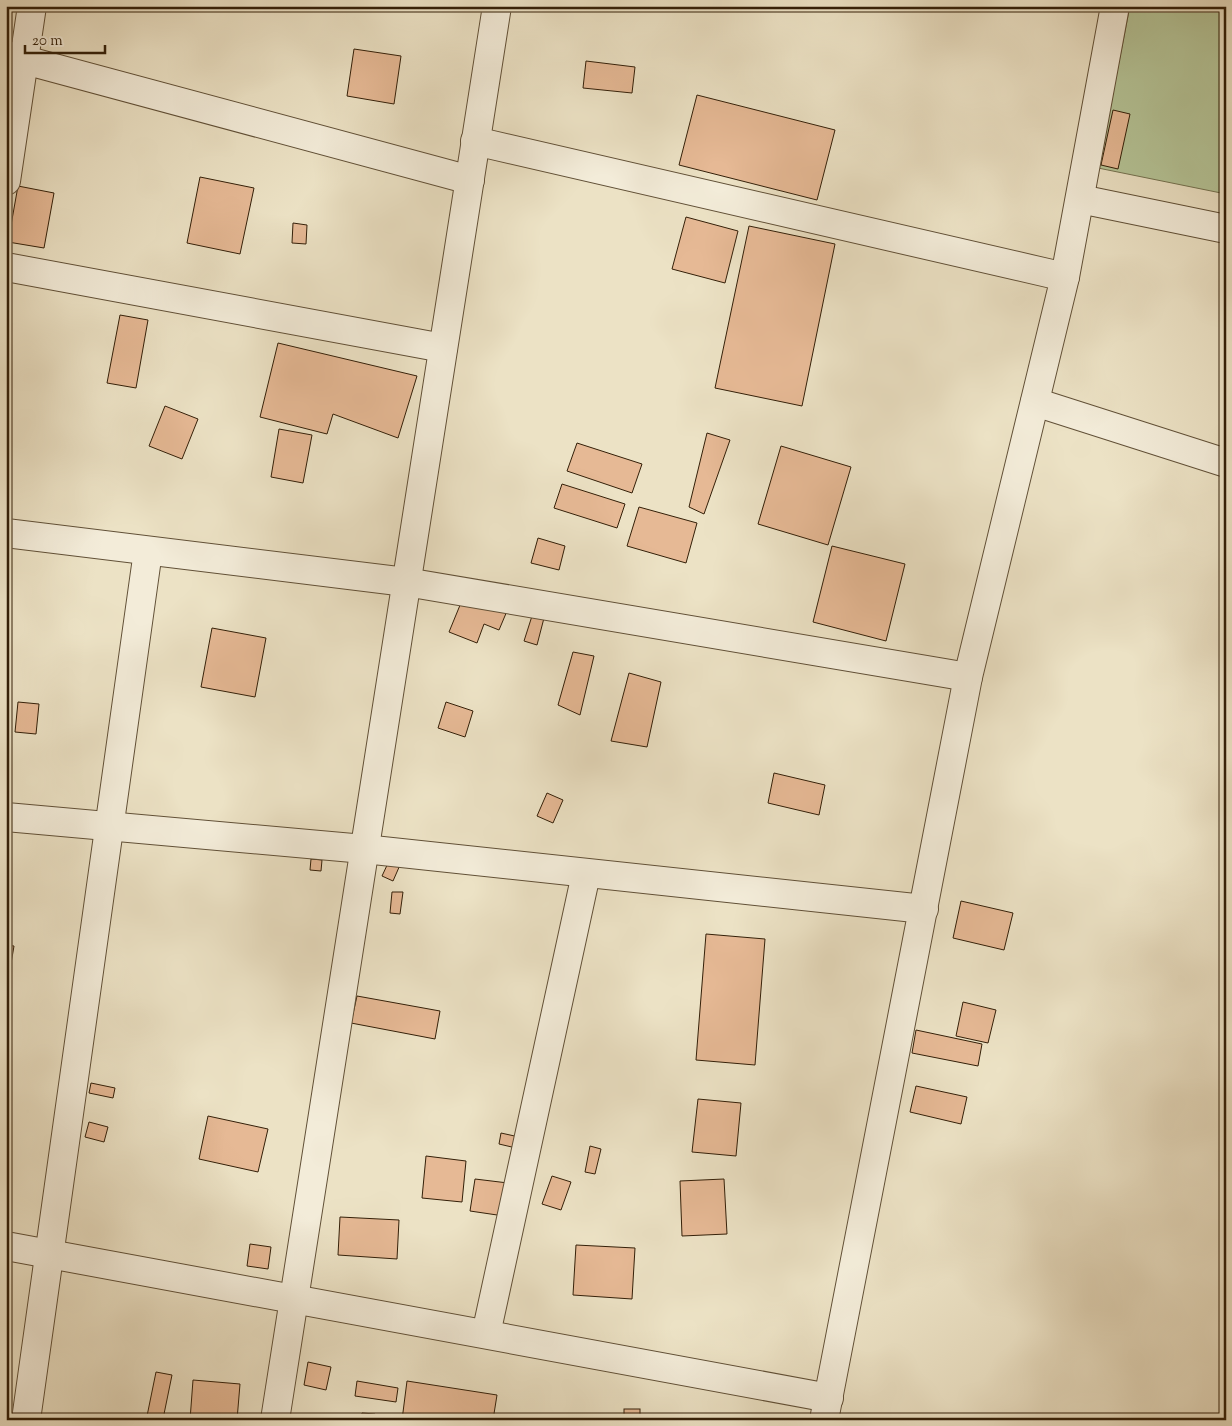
<svg xmlns="http://www.w3.org/2000/svg" width="1232" height="1426" viewBox="0 0 1232 1426" font-family="'Sorts Mill Goudy',serif">
	<rect width="100%" height="100%" fill="#ece2c5"/>
	<filter id="stains"><feTurbulence type="fractalNoise" baseFrequency=".004" numOctaves="4"/><feColorMatrix values="0 0 0 0 .2 0 0 0 0 .09 0 0 0 0 .02 0 0 0 .5 -.17"/></filter>
	<radialGradient id="worn" r=".72"><stop offset=".6" stop-color="#630" stop-opacity="0"/><stop offset="1" stop-color="#630" stop-opacity=".3"/></radialGradient>
	<!-- green -->
	<path fill="#b5c497" stroke="#747250" d="M1130,6H1226V194L1098,168Z"/>
	<!-- building -->
	<g fill="#e6b995" stroke="#331f08">
		<path d="M354,49L401,56L394,104L347,96Z"/>
		<path d="M586,61L635,67L632,93L583,88Z"/>
		<path d="M697,95L835,130L817,200L679,165Z"/>
		<path d="M1113,110L1130,114L1118,169L1101,165Z"/>
		<path d="M200,177L254,188L240,254L187,243Z"/>
		<path d="M18,186L54,193L44,248L8,242Z"/>
		<path d="M686,217L738,231L725,283L672,269Z"/>
		<path d="M293,223L307,225L306,244L292,243Z"/>
		<path d="M749,226L835,244L802,406L715,388Z"/>
		<path d="M120,315L148,320L136,388L107,383Z"/>
		<path d="M278,343L417,376L398,438L333,414L327,434L260,417Z"/>
		<path d="M165,406L198,419L182,459L149,446Z"/>
		<path d="M279,429L312,435L303,483L271,477Z"/>
		<path d="M707,433L730,440L704,514L689,507Z"/>
		<path d="M577,443L642,464L632,493L567,471Z"/>
		<path d="M781,446L851,467L828,545L758,524Z"/>
		<path d="M562,484L625,504L617,528L554,508Z"/>
		<path d="M639,507L697,523L686,563L627,546Z"/>
		<path d="M538,538L565,546L559,570L531,563Z"/>
		<path d="M832,546L905,564L886,641L813,622Z"/>
		<path d="M465,593L507,611L499,630L484,624L477,643L449,632Z"/>
		<path d="M532,616L544,618L537,645L524,641Z"/>
		<path d="M212,628L266,638L255,697L201,687Z"/>
		<path d="M573,652L594,656L580,715L558,705Z"/>
		<path d="M629,673L661,682L647,747L611,741Z"/>
		<path d="M18,702L39,704L36,734L15,732Z"/>
		<path d="M446,702L473,711L465,737L438,728Z"/>
		<path d="M774,773L825,785L819,815L768,803Z"/>
		<path d="M547,793L563,800L553,823L537,816Z"/>
		<path d="M311,859L322,860L321,871L310,870Z"/>
		<path d="M389,861L400,865L393,881L382,876Z"/>
		<path d="M392,892H403L400,914L390,913Z"/>
		<path d="M961,901L1013,913L1004,950L953,938Z"/>
		<path d="M706,934L765,939L755,1065L696,1060Z"/>
		<path d="M6,945L14,946L7,987H6Z"/>
		<path d="M357,996L440,1011L435,1039L351,1023Z"/>
		<path d="M963,1002L996,1010L988,1043L956,1036Z"/>
		<path d="M916,1030L982,1044L978,1066L912,1053Z"/>
		<path d="M91,1083L115,1088L113,1098L89,1093Z"/>
		<path d="M916,1086L967,1097L961,1124L910,1112Z"/>
		<path d="M698,1099L741,1103L736,1156L692,1152Z"/>
		<path d="M208,1116L268,1129L258,1172L199,1159Z"/>
		<path d="M89,1122L108,1127L104,1142L85,1137Z"/>
		<path d="M501,1133L519,1137L516,1148L499,1144Z"/>
		<path d="M590,1146L601,1149L595,1174L585,1172Z"/>
		<path d="M426,1156L466,1161L462,1202L422,1198Z"/>
		<path d="M552,1176L571,1182L561,1210L542,1204Z"/>
		<path d="M475,1179L508,1183L504,1216L470,1211Z"/>
		<path d="M724,1179L727,1234L682,1236L680,1181Z"/>
		<path d="M340,1217L399,1220L397,1259L338,1255Z"/>
		<path d="M250,1244L271,1247L268,1269L247,1266Z"/>
		<path d="M576,1245L635,1248L632,1299L573,1295Z"/>
		<path d="M308,1362L331,1367L326,1390L304,1385Z"/>
		<path d="M156,1372L172,1375L163,1419L147,1416Z"/>
		<path d="M193,1380L240,1384L237,1420H190Z"/>
		<path d="M357,1381L398,1388L396,1402L355,1396Z"/>
		<path d="M407,1381L497,1395L493,1420H402Z"/>
		<rect x="624" y="1409" width="16" height="11"/>
		<path d="M362,1413L375,1414L374,1420H361Z"/>
	</g>
	<g fill="none" stroke-linecap="round" stroke-linejoin="round">
		<!-- minor casing -->
		<g stroke="#615037" stroke-width="30">
			<g id="minor">
				<path d="M6,55L470,180"/>
				<path d="M475,141L1065,277"/>
				<path d="M6,181L32,6"/>
				<path d="M1080,199L1226,229"/>
				<path d="M6,267L443,348"/>
				<path d="M1035,402L1226,463"/>
				<path d="M6,533L406,582L968,677"/>
				<path d="M6,817L364,849L924,909"/>
				<path d="M6,1246L829,1398"/>
				<path d="M486,1334L586,874"/>
				<path d="M26,1420L148,551"/>
				<path d="M275,1420L497,6"/>
				<path d="M824,1420L968,677L1065,277L1115,6"/>
			</g>
		</g>
		<!-- minor -->
		<use href="#minor" stroke="#f3ecd9" stroke-width="28"/>
	</g>
	<!-- margin -->
	<rect width="1232" height="1426" fill="none" stroke="#ece2c5" stroke-width="25"/>
	<rect x="8" y="8" width="1217" height="1411" fill="none" stroke="#331f08" stroke-width="2.5"/>
	<rect x="12" y="12" width="1207" height="1401" fill="none" stroke="#331f08"/>
	<!-- scale -->
	<path d="M25 45v8h80v-8" fill="none" stroke="#331f08" stroke-width="2.5"/>
	<text x="32" y="45" font-size="15" fill="#331f08" stroke="#f3ecd9" stroke-width="4" paint-order="stroke">20 m</text>
	<rect width="100%" height="100%" filter="url(#stains)"/>
	<rect width="100%" height="100%" fill="url(#worn)"/>
</svg>
